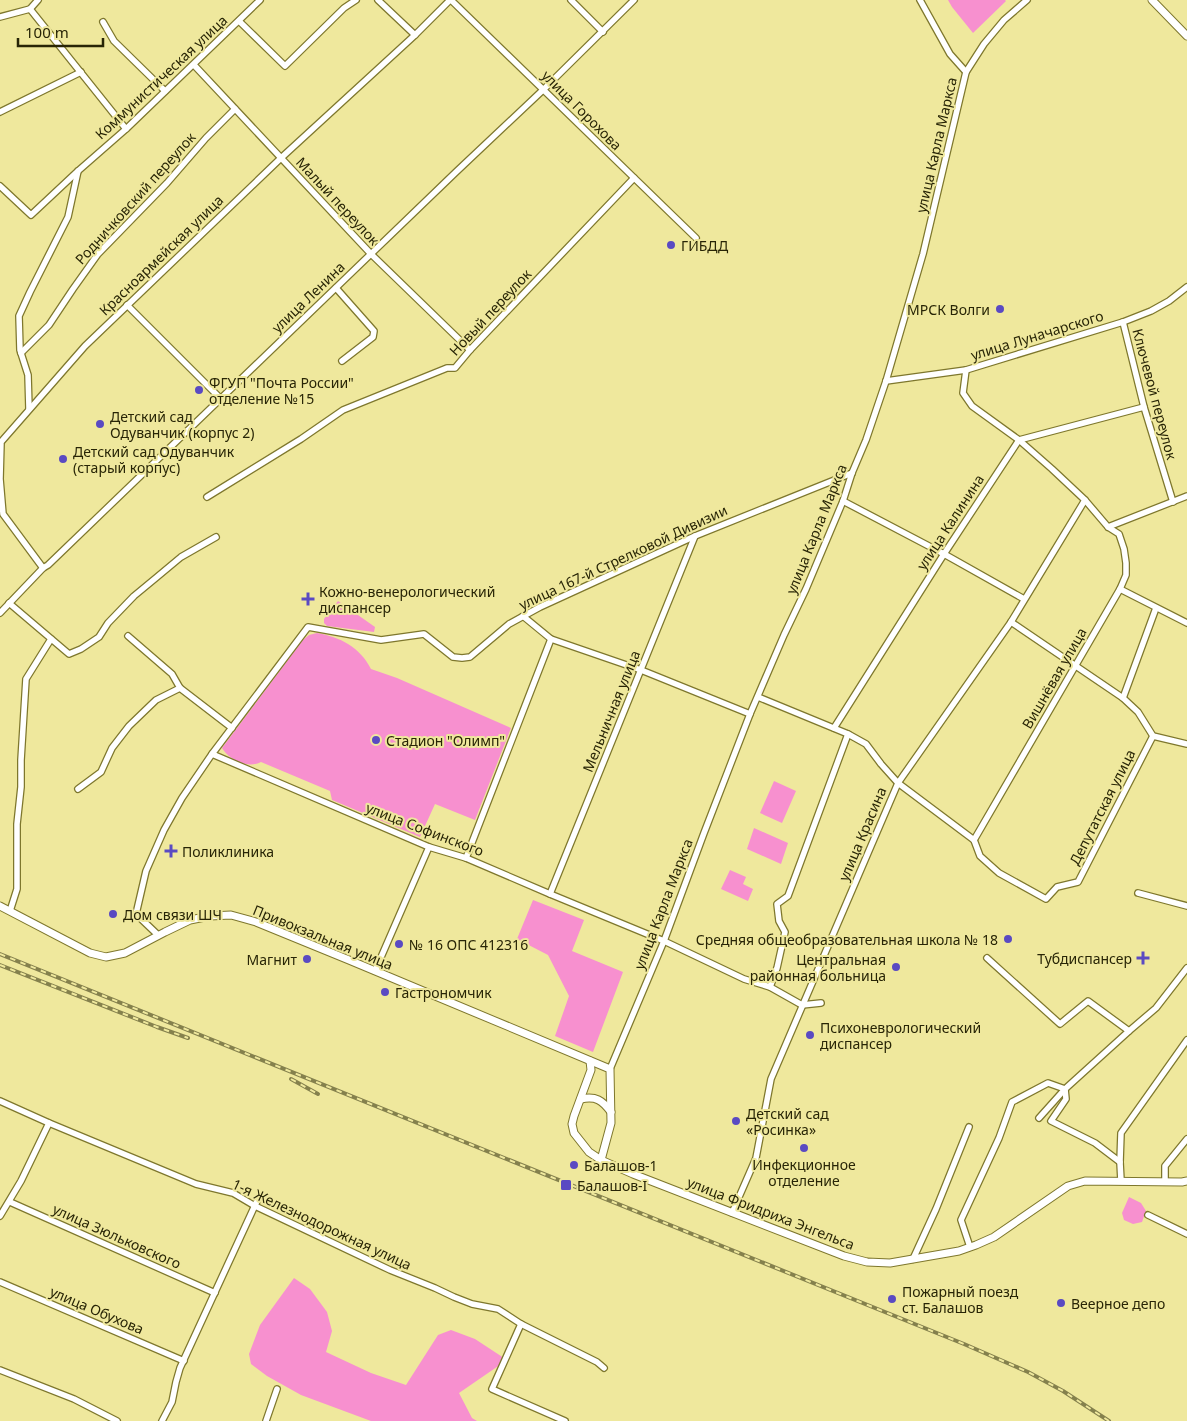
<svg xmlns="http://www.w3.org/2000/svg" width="1187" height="1421" viewBox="0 0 1187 1421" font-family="'Noto Sans',sans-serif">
	<rect width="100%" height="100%" fill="#efe89d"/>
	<!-- green -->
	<g fill="#f790cf">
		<path d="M948,0H1005L1006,1L973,33L952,7Z"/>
		<path d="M338,601L375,627L374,632L327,626L324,623V619Z"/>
		<path d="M317,633C340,637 360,647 371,669L397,678L511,728L475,820L435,804L420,837L332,800L330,791L261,762C248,769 229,760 222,748L303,640L309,635Z"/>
		<path d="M774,781L796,791L782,823L760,813Z"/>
		<path d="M754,828L788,843L781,864L747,849Z"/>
		<path d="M730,870L746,877L743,884L753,889L748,901L721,889Z"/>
		<path d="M533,900L584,920L572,951L623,972L593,1052L555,1036L569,996L548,955L517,939Z"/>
		<path d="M1129,1197L1141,1203L1146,1211L1142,1222L1133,1224L1124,1220L1122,1213Z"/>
		<path d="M294,1278L310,1289L327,1312L332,1331L326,1352L371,1373L406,1385L438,1335L451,1330L475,1339L507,1360L459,1393L472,1418L477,1421H371L301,1395L267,1376L251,1364L249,1354L260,1325Z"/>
	</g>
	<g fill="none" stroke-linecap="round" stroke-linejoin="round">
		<!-- minor casing -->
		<g stroke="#7e772d" stroke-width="8">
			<g id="minor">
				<path d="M378,0L415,35"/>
				<path d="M451,0L696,238"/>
				<path d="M571,0L603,32"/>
				<path d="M920,0L950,54L966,72"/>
				<path d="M30,9L126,129"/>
				<path d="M0,17L30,9L38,0"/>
				<path d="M239,21L285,66L344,8L356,0"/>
				<path d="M103,22L114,41L165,91"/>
				<path d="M194,65L371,254L470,350"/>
				<path d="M0,112L81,72"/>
				<path d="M0,186L31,215L78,171L126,129L260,0"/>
				<path d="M336,288L374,331L373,337L342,361"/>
				<path d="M127,305L221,399"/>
				<path d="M1123,322L1144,407L1173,502"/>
				<path d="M21,353L49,325L73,289L98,254L167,183L206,138L235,109"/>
				<path d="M966,370L963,393L972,406L1019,440L1052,469L1085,500L1108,527L1119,534L1124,549L1126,563V575L1120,589L974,840"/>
				<path d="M886,381L966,370L1123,322L1151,311L1169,301L1187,287"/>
				<path d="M29,409L28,375L20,350L19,316L30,292L68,217L78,171"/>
				<path d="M207,497L301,439L343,410L447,368H455L470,350L634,178"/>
				<path d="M843,501L944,554L1024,599"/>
				<path d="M1108,527L1187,496"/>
				<path d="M43,568L3,514L0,479L1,442L85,346L281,158L415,35L450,0"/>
				<path d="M1120,589L1187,623"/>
				<path d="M9,603L69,654L81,649L99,637L108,623L134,596L157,577L181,557L216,537"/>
				<path d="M0,613L43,568L48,565L456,172L544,89L634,0"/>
				<path d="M523,616L551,639L641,670L750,714"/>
				<path d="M1011,622L1123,698L1138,712L1153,736L1187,744"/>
				<path d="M180,688L232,728"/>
				<path d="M758,697L848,734L866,744L881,764L898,783L974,840L980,856L999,873L1046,899L1057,887L1078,882L1153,736"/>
				<path d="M1123,698L1156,608"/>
				<path d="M834,728L944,554L1019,440L1144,407"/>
				<path d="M212,754L429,847L466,858L550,894L664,941L744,979L770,987L802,1005L821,1003"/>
				<path d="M78,789L101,772L112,748L129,726L156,700L180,688L172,674L128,636"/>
				<path d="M466,858L551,639"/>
				<path d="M1138,893L1187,906"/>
				<path d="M550,894L695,536"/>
				<path d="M10,911L17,889V824L21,787V760L26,679L51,639"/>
				<path d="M158,935L136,914L146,871L164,830L182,798L212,754L308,627L381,640L424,634L453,657L462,658L470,657L509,624L540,607L695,536L852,473"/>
				<path d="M987,958L1060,1024L1088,1001L1129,1031"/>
				<path d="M375,971L429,847"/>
				<path d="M770,987L777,968L785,932L779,921L777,904L788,896L848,734"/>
				<path d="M610,1069L664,941L704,833L750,714L784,635L806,589L843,501L852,473L866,440L886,381L923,254L966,72L984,44L1004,20L1027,0"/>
				<path d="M1065,1089L1066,1099L1051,1121L1095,1143L1120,1162L1121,1181"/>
				<path d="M0,1101L49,1123L196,1184L233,1193L255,1206L390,1270L435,1288L454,1297L472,1304L498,1309L521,1324L597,1362L604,1368"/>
				<path d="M1039,1118L1065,1089L1129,1031L1156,1008L1187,968"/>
				<path d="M1120,1162L1121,1133L1187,1040"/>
				<path d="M1165,1182V1166L1187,1139"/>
				<path d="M10,1202L215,1293"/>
				<path d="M732,1213L756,1158L771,1079L898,783L1011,622L1085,500"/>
				<path d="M1148,1215L1187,1234"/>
				<path d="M0,1216L21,1181L49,1123"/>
				<path d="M970,1247L961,1220L999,1138L1012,1102L1048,1083L1065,1089"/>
				<path d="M913,1259L936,1209L969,1127"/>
				<path d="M0,1282L184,1361"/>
				<path d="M521,1324L492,1389L565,1421"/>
				<path d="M0,1370L74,1399L117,1421"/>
				<path d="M162,1421L172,1402L176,1382L180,1368L257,1201"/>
				<path d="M266,1421L277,1389"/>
			</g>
		</g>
		<!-- major casing -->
		<g stroke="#7e772d" stroke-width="9">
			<g id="major">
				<path d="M1152,0L1187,36"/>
				<path d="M0,906L90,953L106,957L125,953L165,932L190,920L210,916L231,915L256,922L349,960L610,1069L611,1123L601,1160"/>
				<path d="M590,1061L591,1070L574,1116L572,1124L574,1133L589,1152L601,1160L633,1174L844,1256L867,1262L890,1263L959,1251L976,1245L994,1237L1068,1186L1085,1181L1182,1182L1187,1181"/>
				<path d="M581,1099C596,1096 602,1100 611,1112"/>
			</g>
		</g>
		<!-- minor -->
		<use href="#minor" stroke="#fff" stroke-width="5.5"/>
		<!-- major -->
		<use href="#major" stroke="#fff" stroke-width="7"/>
		<!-- rail casing -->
		<g stroke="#85814d" stroke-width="4">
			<g id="rail">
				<path d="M0,954L964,1344L1028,1372L1063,1391L1109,1421"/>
				<path d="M0,965L157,1027L188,1038"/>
				<path d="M291,1079L318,1094"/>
			</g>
		</g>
		<!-- rail -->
		<use href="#rail" stroke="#efe89d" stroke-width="2" stroke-dasharray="5.5" stroke-linecap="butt"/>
	</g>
	<!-- markers -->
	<g fill="#5a4ac2" stroke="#efe89d" stroke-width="2">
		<circle cx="671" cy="245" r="5"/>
		<circle cx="1000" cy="309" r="5"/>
		<circle cx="199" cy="390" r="5"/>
		<circle cx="100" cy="424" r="5"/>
		<circle cx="63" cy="459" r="5"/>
		<path d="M305.5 591.5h5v5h5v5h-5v5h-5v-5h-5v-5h5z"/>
		<circle cx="376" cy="740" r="5"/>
		<path d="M168.5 843.5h5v5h5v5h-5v5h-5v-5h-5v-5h5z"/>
		<circle cx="113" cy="914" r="5"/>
		<circle cx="1008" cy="939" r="5"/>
		<circle cx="399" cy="944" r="5"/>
		<path d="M1140.5 950.5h5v5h5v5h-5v5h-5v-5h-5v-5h5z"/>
		<circle cx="307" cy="959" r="5"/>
		<circle cx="896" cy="967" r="5"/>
		<circle cx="385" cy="992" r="5"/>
		<circle cx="810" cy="1035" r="5"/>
		<circle cx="736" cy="1121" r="5"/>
		<circle cx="804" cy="1148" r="5"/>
		<circle cx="574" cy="1165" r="5"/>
		<rect x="560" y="1179" width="12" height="12" rx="2.5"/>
		<circle cx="892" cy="1299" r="5"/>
		<circle cx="1061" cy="1303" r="5"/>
	</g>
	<g text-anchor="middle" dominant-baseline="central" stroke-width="4" stroke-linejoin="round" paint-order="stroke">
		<!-- street labels -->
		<g font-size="14" fill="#282506" stroke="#efe89d">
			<text transform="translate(161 77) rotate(-43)">Коммунистическая улица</text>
			<text transform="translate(582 110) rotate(45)">улица Горохова</text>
			<text transform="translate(936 145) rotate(-77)">улица Карла Маркса</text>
			<text transform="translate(135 198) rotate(-48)">Родничковский переулок</text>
			<text transform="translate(338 201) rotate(47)">Малый переулок</text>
			<text transform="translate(161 255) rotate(-44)">Красноармейская улица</text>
			<text transform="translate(308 297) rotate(-44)">улица Ленина</text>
			<text transform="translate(490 312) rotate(-47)">Новый переулок</text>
			<text transform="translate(1037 335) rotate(-17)">улица Луначарского</text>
			<text transform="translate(1155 394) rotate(75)">Ключевой переулок</text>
			<text transform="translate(950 522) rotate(-57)">улица Калинина</text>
			<text transform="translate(816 529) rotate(-68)">улица Карла Маркса</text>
			<text transform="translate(623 557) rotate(-25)">улица 167-й Стрелковой Дивизии</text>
			<text transform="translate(1054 678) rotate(-60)">Вишнёвая улица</text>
			<text transform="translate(611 711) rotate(-68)">Мельничная улица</text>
			<text transform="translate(1102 807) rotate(-63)">Депутатская улица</text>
			<text transform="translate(425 829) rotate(21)">улица Софинского</text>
			<text transform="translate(862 834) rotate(-67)">улица Красина</text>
			<text transform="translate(663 904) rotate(-69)">улица Карла Маркса</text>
			<text transform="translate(323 937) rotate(22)">Привокзальная улица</text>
			<text transform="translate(771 1213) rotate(21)">улица Фридриха Энгельса</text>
			<text transform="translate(322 1224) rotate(25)">1-я Железнодорожная улица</text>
			<text transform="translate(117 1236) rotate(24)">улица Зюльковского</text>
			<text transform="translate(97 1310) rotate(23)">улица Обухова</text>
		</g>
		<!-- poi labels -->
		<g font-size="14" fill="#282506" stroke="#efe89d" text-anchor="start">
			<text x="681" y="245">ГИБДД</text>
			<text x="990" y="309" text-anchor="end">МРСК Волги</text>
			<text x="209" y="382">ФГУП "Почта России"<tspan x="209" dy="16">отделение №15</tspan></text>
			<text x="110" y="416">Детский сад<tspan x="110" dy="16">Одуванчик (корпус 2)</tspan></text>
			<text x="73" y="451">Детский сад Одуванчик<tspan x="73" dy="16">(старый корпус)</tspan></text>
			<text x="319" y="591">Кожно-венерологический<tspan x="319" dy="16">диспансер</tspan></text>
			<text x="386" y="740">Стадион "Олимп"</text>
			<text x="182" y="851">Поликлиника</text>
			<text x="123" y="914">Дом связи ШЧ</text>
			<text x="998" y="939" text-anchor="end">Средняя общеобразовательная школа № 18</text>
			<text x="409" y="944">№ 16 ОПС 412316</text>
			<text x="1132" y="958" text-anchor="end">Тубдиспансер</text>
			<text x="297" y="959" text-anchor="end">Магнит</text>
			<text x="886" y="959" text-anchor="end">Центральная<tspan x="886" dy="16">районная больница</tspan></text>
			<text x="395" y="992">Гастрономчик</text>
			<text x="820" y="1027">Психоневрологический<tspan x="820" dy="16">диспансер</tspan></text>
			<text x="746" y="1113">Детский сад<tspan x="746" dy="16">«Росинка»</tspan></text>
			<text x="804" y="1164" text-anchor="middle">Инфекционное<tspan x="804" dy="16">отделение</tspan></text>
			<text x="584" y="1165">Балашов-1</text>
			<text x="577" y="1185">Балашов-I</text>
			<text x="902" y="1291">Пожарный поезд<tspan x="902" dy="16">ст. Балашов</tspan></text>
			<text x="1071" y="1303">Веерное депо</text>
		</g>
	</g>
	<!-- scale -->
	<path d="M18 38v8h85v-8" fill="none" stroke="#282506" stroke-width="2.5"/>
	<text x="25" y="38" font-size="15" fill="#282506" stroke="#efe89d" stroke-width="4" paint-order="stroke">100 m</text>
</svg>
